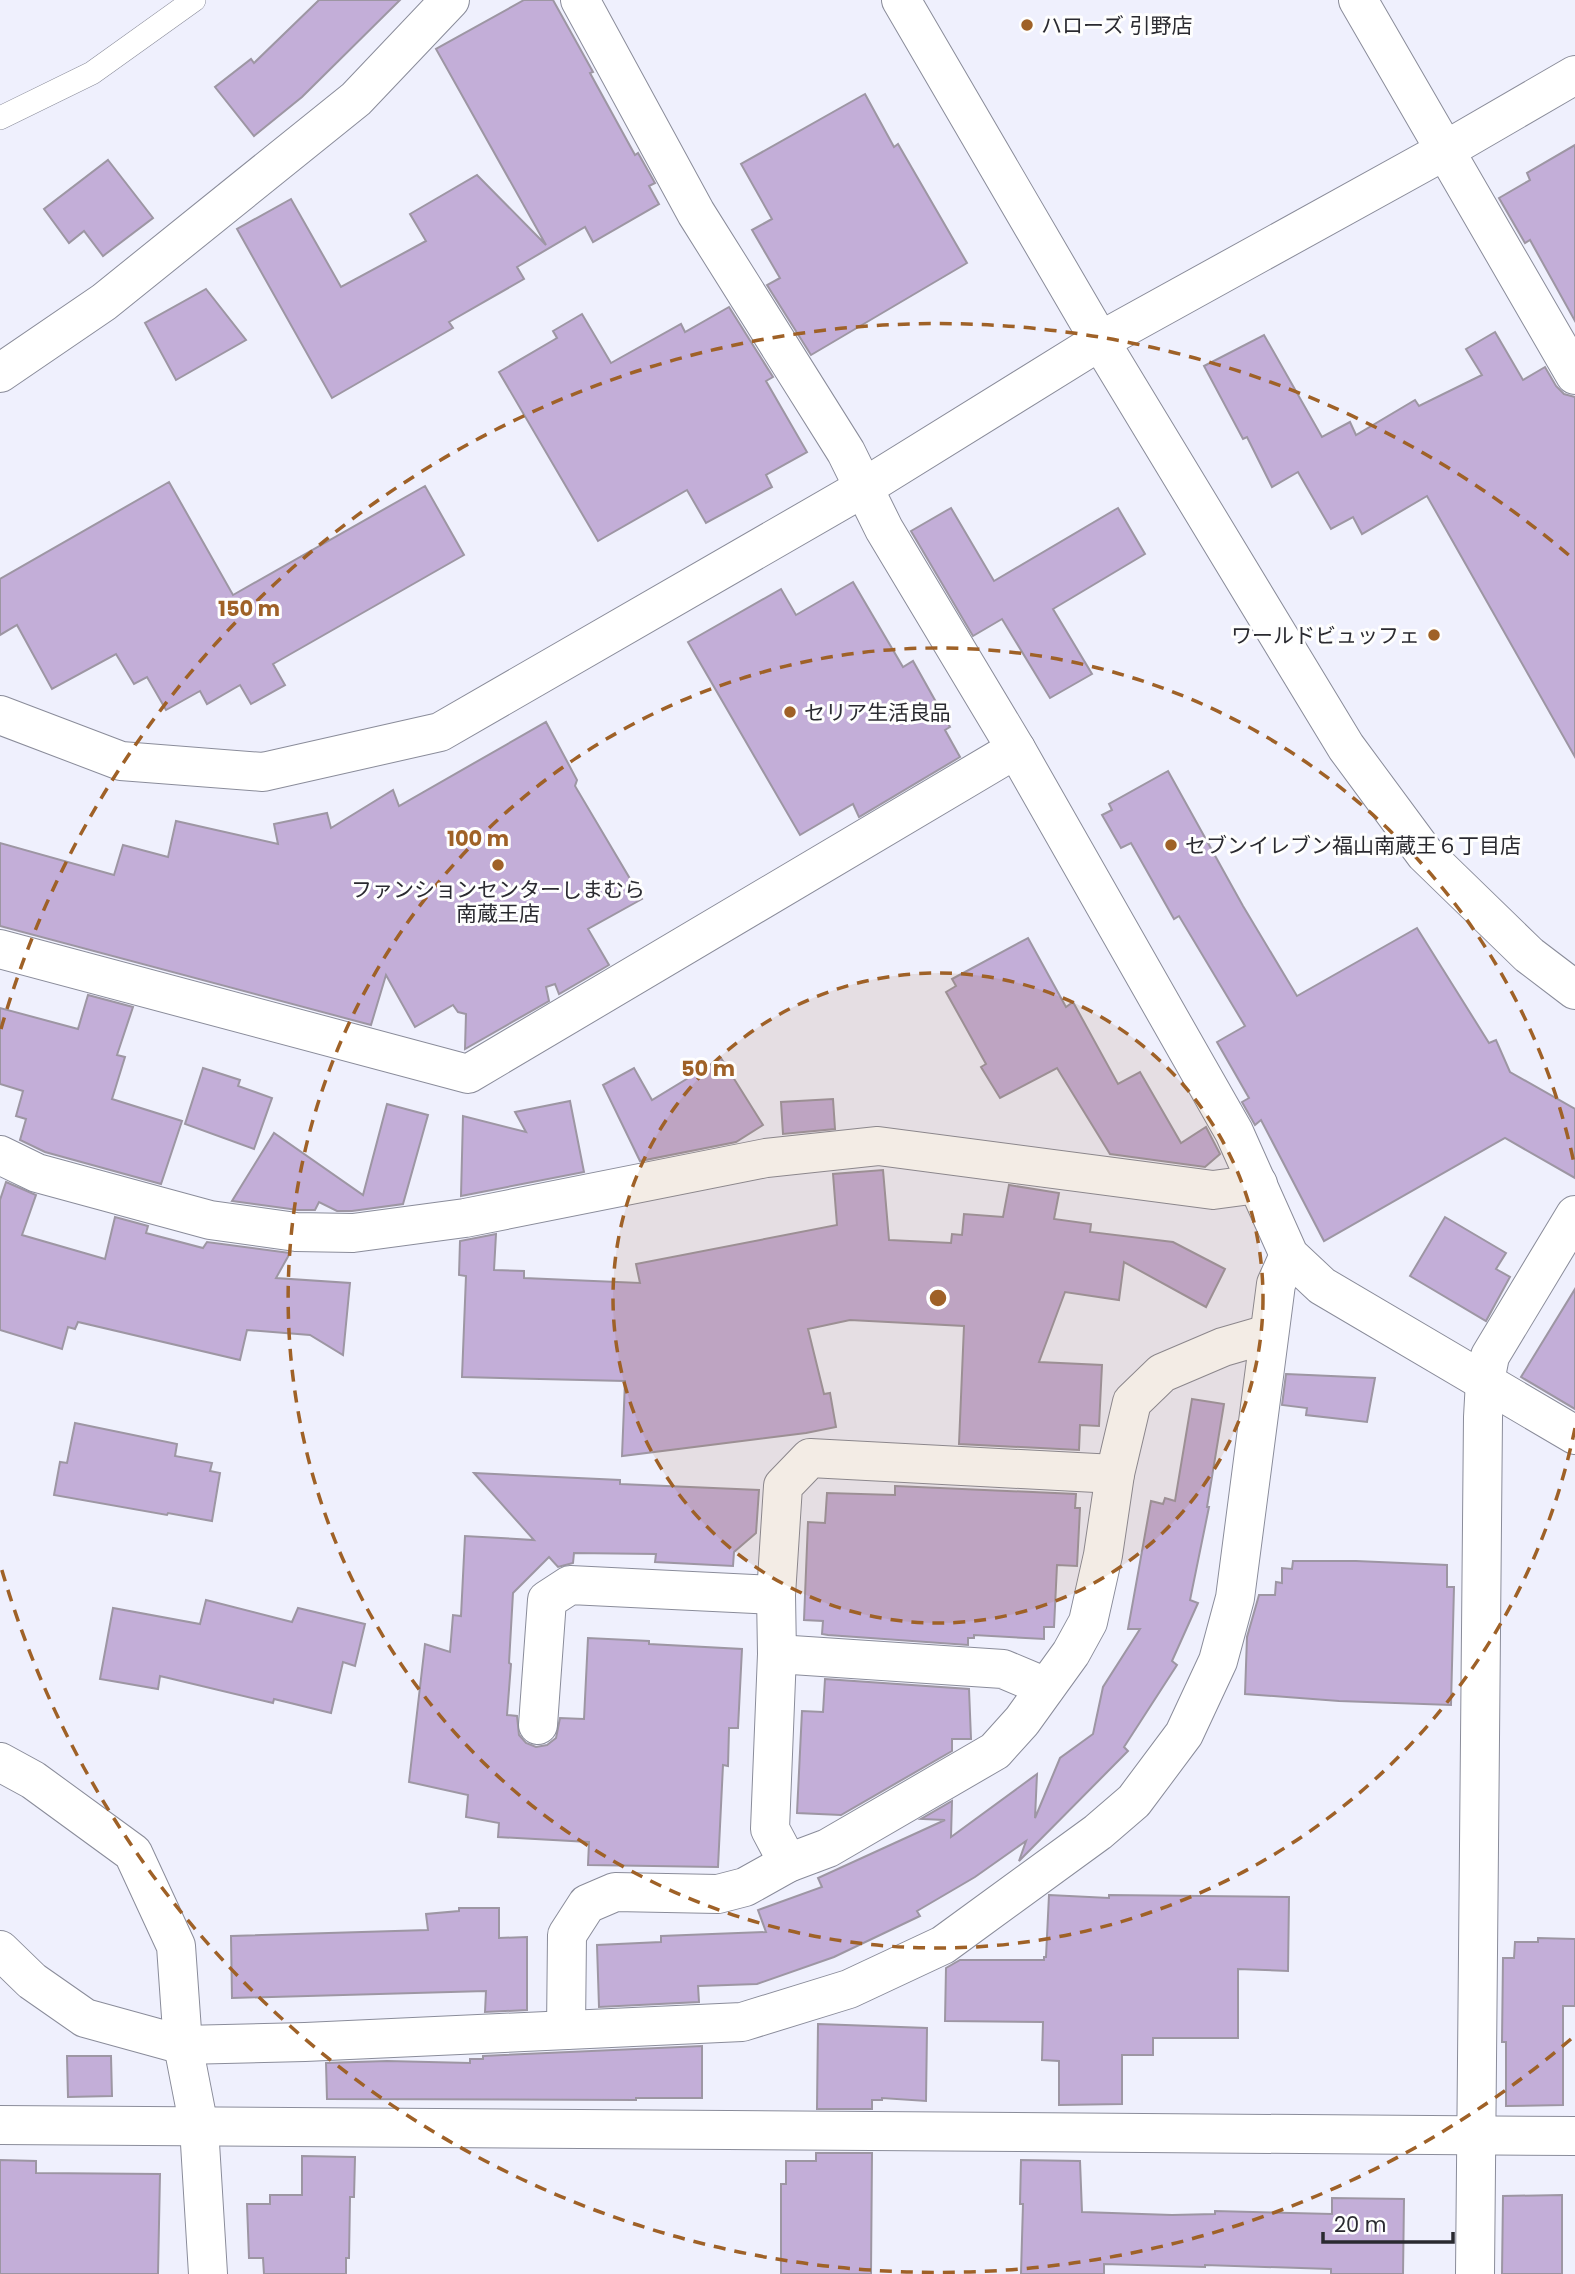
<svg xmlns="http://www.w3.org/2000/svg" width="1575" height="2274" font-family="Poppins,'Noto Sans JP',sans-serif">
	<style>
		.building { fill: #c3aed8; stroke: #9d96a3; stroke-width: 2 }
		.lines { fill: none; stroke-linecap: round; stroke-linejoin: round }
		.lane-casing { stroke: #8a8c9a; stroke-width: 24 }
		.street-casing { stroke: #8a8c9a; stroke-width: 40 }
		.secondary-casing { stroke: #8a8c9a; stroke-width: 40 }
		.lane { stroke: #fff; stroke-width: 23 }
		.street { stroke: #fff; stroke-width: 38 }
		.secondary { stroke: #fff; stroke-width: 38 }
		.ring { fill: none; stroke: #9f6127; stroke-width: 3.5; stroke-dasharray: 12 9 }
		.poi-dot { fill: #9f6127; stroke: #fefefe; stroke-width: 2.5 }
		.labels { text-anchor: middle; dominant-baseline: central; stroke-width: 6; stroke-linejoin: round; paint-order: stroke }
		.poi-label { font-size: 21px; fill: #2a2a30; stroke: #fefefe; text-anchor: start }
		.centre { fill: #9f6127; stroke: #fefefe; stroke-width: 3.5 }
		.ring-label { font-size: 21px; text-anchor: middle; font-weight: bold; fill: #9f6127; stroke: #fefefe; stroke-width: 6; stroke-linejoin: round; paint-order: stroke }
	</style>
	<rect width="100%" height="100%" fill="#eff0fd"/>
	<g class="building">
		<path d="M 319,0 L 400,0 L 302,97 L 254,136 L 215,87 L 251,59 L 254,63 Z"/>
		<path d="M 524,0 L 553,0 L 593,72 L 590,73 L 635,155 L 638,153 L 655,183 L 649,186 L 659,204 L 593,242 L 585,227 L 517,267 L 524,279 L 449,322 L 453,328 L 332,398 L 237,229 L 291,199 L 341,287 L 426,241 L 410,214 L 477,175 L 546,245 L 436,49 Z"/>
		<path d="M 865,94 L 894,147 L 898,144 L 967,263 L 811,355 L 767,285 L 780,278 L 752,230 L 772,219 L 741,164 Z"/>
		<path d="M 1575,145 L 1575,321 L 1530,240 L 1525,243 L 1499,198 L 1530,180 L 1527,173 Z"/>
		<path d="M 108,160 L 153,218 L 103,256 L 84,231 L 69,243 L 44,209 Z"/>
		<path d="M 206,289 L 246,340 L 176,380 L 145,323 Z"/>
		<path d="M 729,307 L 773,377 L 766,381 L 807,452 L 766,475 L 772,487 L 706,523 L 687,490 L 598,541 L 499,372 L 557,338 L 553,331 L 582,314 L 611,363 L 681,324 L 685,332 Z"/>
		<path d="M 1495,332 L 1523,380 L 1545,367 L 1556,386 L 1564,394 L 1575,397 L 1575,757 L 1427,496 L 1362,534 L 1353,517 L 1331,529 L 1298,472 L 1272,487 L 1247,437 L 1243,439 L 1204,366 L 1264,335 L 1322,437 L 1350,422 L 1356,435 L 1415,400 L 1419,406 L 1482,375 L 1466,349 Z"/>
		<path d="M 169,482 L 233,595 L 425,486 L 464,555 L 273,664 L 285,685 L 251,704 L 240,685 L 207,704 L 200,691 L 166,710 L 147,677 L 134,684 L 116,654 L 52,689 L 17,625 L 0,635 L 0,579 Z"/>
		<path d="M 951,508 L 994,581 L 1118,508 L 1145,554 L 1053,609 L 1092,674 L 1050,698 L 1002,619 L 973,636 L 911,531 Z"/>
		<path d="M 853,582 L 903,667 L 913,661 L 950,727 L 945,730 L 960,757 L 859,817 L 853,804 L 800,835 L 688,642 L 781,589 L 796,615 Z"/>
		<path d="M 546,722 L 577,780 L 575,786 L 642,899 L 588,929 L 609,965 L 559,994 L 555,984 L 546,987 L 549,1001 L 465,1049 L 466,1014 L 458,1012 L 453,1005 L 415,1027 L 386,975 L 371,1025 L 0,926 L 0,843 L 114,875 L 123,845 L 168,857 L 176,821 L 278,844 L 274,824 L 327,813 L 331,828 L 393,790 L 399,806 Z"/>
		<path d="M 1168,771 L 1243,906 L 1297,996 L 1417,928 L 1489,1043 L 1496,1040 L 1510,1072 L 1575,1109 L 1575,1178 L 1505,1138 L 1324,1241 L 1261,1120 L 1255,1125 L 1242,1102 L 1249,1098 L 1217,1042 L 1245,1026 L 1179,916 L 1174,919 L 1131,843 L 1121,848 L 1102,815 L 1112,810 L 1109,804 Z"/>
		<path d="M 1028,938 L 1066,1007 L 1073,1002 L 1118,1084 L 1140,1072 L 1181,1143 L 1206,1127 L 1220,1154 L 1205,1167 L 1110,1154 L 1057,1068 L 1000,1098 L 981,1067 L 986,1064 L 946,992 L 956,986 L 952,979 Z"/>
		<path d="M 88,995 L 133,1007 L 117,1055 L 125,1057 L 112,1099 L 182,1121 L 161,1184 L 45,1152 L 20,1140 L 26,1119 L 16,1116 L 23,1091 L 0,1084 L 0,1008 L 78,1029 Z"/>
		<path d="M 721,1058 L 763,1125 L 736,1142 L 640,1161 L 603,1085 L 634,1068 L 652,1100 Z"/>
		<path d="M 203,1068 L 240,1080 L 238,1086 L 272,1098 L 254,1149 L 185,1124 Z"/>
		<path d="M 833,1099 L 835,1129 L 783,1134 L 781,1102 Z"/>
		<path d="M 570,1101 L 584,1172 L 461,1196 L 463,1116 L 526,1132 L 515,1112 Z"/>
		<path d="M 387,1104 L 428,1115 L 403,1204 L 352,1211 L 337,1211 L 319,1202 L 315,1210 L 298,1210 L 232,1201 L 274,1133 L 363,1195 Z"/>
		<path d="M 883,1170 L 889,1240 L 951,1243 L 952,1234 L 962,1235 L 964,1214 L 1003,1217 L 1009,1185 L 1059,1193 L 1054,1219 L 1091,1224 L 1090,1232 L 1173,1242 L 1225,1269 L 1206,1307 L 1124,1262 L 1119,1300 L 1065,1292 L 1039,1362 L 1102,1365 L 1099,1426 L 1080,1425 L 1079,1450 L 959,1444 L 964,1326 L 850,1320 L 808,1329 L 824,1394 L 830,1393 L 836,1427 L 806,1433 L 622,1456 L 625,1381 L 462,1377 L 466,1276 L 459,1275 L 460,1241 L 496,1234 L 494,1270 L 524,1271 L 524,1278 L 640,1283 L 636,1264 L 837,1225 L 833,1174 Z"/>
		<path d="M 6,1182 L 36,1195 L 22,1235 L 105,1259 L 115,1217 L 148,1226 L 146,1233 L 203,1248 L 207,1242 L 290,1253 L 276,1278 L 350,1283 L 343,1355 L 310,1335 L 247,1330 L 240,1360 L 78,1322 L 75,1329 L 68,1327 L 62,1349 L 0,1330 L 0,1200 Z"/>
		<path d="M 1445,1217 L 1506,1253 L 1496,1269 L 1510,1277 L 1486,1321 L 1410,1276 Z"/>
		<path d="M 1575,1289 L 1575,1409 L 1521,1377 Z"/>
		<path d="M 1286,1374 L 1375,1378 L 1367,1422 L 1306,1415 L 1307,1408 L 1282,1405 Z"/>
		<path d="M 1192,1399 L 1224,1404 L 1207,1507 L 1209,1507 L 1190,1600 L 1198,1603 L 1172,1661 L 1177,1665 L 1124,1747 L 1128,1751 L 1019,1861 L 1026,1841 L 975,1877 L 917,1911 L 920,1916 L 834,1957 L 757,1984 L 698,1986 L 699,2002 L 599,2007 L 597,1945 L 661,1942 L 661,1936 L 766,1932 L 758,1910 L 822,1887 L 818,1878 L 945,1820 L 921,1819 L 952,1801 L 951,1837 L 1037,1774 L 1035,1818 L 1060,1758 L 1093,1734 L 1103,1687 L 1140,1629 L 1128,1629 L 1151,1501 L 1163,1504 L 1165,1498 L 1175,1501 Z"/>
		<path d="M 75,1423 L 177,1444 L 175,1456 L 212,1463 L 210,1471 L 220,1473 L 212,1521 L 168,1513 L 167,1515 L 54,1495 L 60,1462 L 67,1463 Z"/>
		<path d="M 474,1473 L 620,1480 L 620,1484 L 759,1490 L 756,1533 L 734,1552 L 733,1566 L 655,1562 L 656,1554 L 574,1553 L 573,1563 L 558,1567 L 549,1557 L 513,1593 L 509,1663 L 511,1664 L 507,1715 L 517,1716 L 519,1735 L 526,1743 L 536,1747 L 547,1745 L 556,1738 L 560,1718 L 584,1719 L 588,1638 L 649,1641 L 649,1644 L 742,1649 L 738,1728 L 729,1728 L 728,1766 L 723,1765 L 718,1867 L 588,1865 L 589,1842 L 498,1837 L 499,1823 L 466,1817 L 468,1795 L 409,1782 L 425,1644 L 450,1652 L 453,1615 L 461,1616 L 465,1536 L 534,1540 Z"/>
		<path d="M 895,1486 L 1076,1494 L 1075,1508 L 1080,1508 L 1077,1566 L 1057,1565 L 1054,1627 L 1044,1627 L 1044,1639 L 974,1635 L 974,1638 L 968,1638 L 968,1645 L 828,1635 L 822,1634 L 823,1621 L 804,1620 L 808,1522 L 825,1523 L 827,1493 L 895,1495 Z"/>
		<path d="M 1293,1561 L 1356,1561 L 1447,1565 L 1447,1587 L 1454,1587 L 1451,1705 L 1339,1701 L 1245,1694 L 1247,1637 L 1259,1595 L 1275,1595 L 1276,1582 L 1282,1583 L 1282,1568 L 1292,1569 Z"/>
		<path d="M 206,1600 L 292,1622 L 298,1608 L 365,1624 L 355,1666 L 343,1662 L 331,1713 L 274,1699 L 273,1703 L 160,1676 L 158,1689 L 100,1679 L 113,1608 L 200,1624 Z"/>
		<path d="M 825,1679 L 969,1689 L 971,1739 L 952,1739 L 952,1751 L 841,1815 L 797,1813 L 802,1711 L 823,1712 Z"/>
		<path d="M 1049,1895 L 1109,1898 L 1109,1895 L 1289,1897 L 1288,1971 L 1238,1969 L 1238,2038 L 1153,2038 L 1153,2055 L 1122,2055 L 1122,2104 L 1059,2105 L 1059,2061 L 1042,2060 L 1043,2022 L 945,2021 L 946,1968 L 960,1960 L 1044,1960 L 1044,1957 L 1046,1957 Z"/>
		<path d="M 459,1908 L 499,1908 L 499,1938 L 527,1937 L 527,2010 L 485,2012 L 486,1991 L 232,1998 L 231,1936 L 428,1930 L 426,1914 L 459,1911 Z"/>
		<path d="M 1538,1938 L 1575,1939 L 1575,2006 L 1563,2006 L 1563,2105 L 1506,2106 L 1506,2042 L 1502,2042 L 1503,1958 L 1514,1958 L 1515,1942 L 1538,1942 Z"/>
		<path d="M 818,2024 L 927,2028 L 926,2101 L 882,2098 L 882,2100 L 872,2100 L 872,2109 L 817,2109 Z"/>
		<path d="M 702,2046 L 702,2098 L 636,2098 L 636,2100 L 327,2099 L 326,2063 L 387,2061 L 470,2063 L 470,2059 L 483,2059 L 483,2056 Z"/>
		<path d="M 67,2056 L 111,2056 L 112,2096 L 68,2097 Z"/>
		<path d="M 816,2153 L 872,2153 L 871,2274 L 781,2274 L 781,2184 L 786,2184 L 786,2161 L 816,2161 Z"/>
		<path d="M 302,2156 L 355,2157 L 354,2197 L 350,2197 L 349,2258 L 346,2258 L 346,2274 L 264,2274 L 263,2258 L 249,2258 L 247,2204 L 270,2204 L 270,2195 L 302,2195 Z"/>
		<path d="M 0,2160 L 36,2161 L 36,2173 L 160,2174 L 158,2274 L 0,2274 Z"/>
		<path d="M 1021,2160 L 1080,2161 L 1082,2212 L 1172,2215 L 1215,2214 L 1215,2211 L 1332,2214 L 1332,2198 L 1404,2199 L 1403,2274 L 1331,2274 L 1331,2269 L 1205,2265 L 1205,2267 L 1104,2264 L 1104,2274 L 1021,2274 L 1023,2204 L 1020,2204 Z"/>
		<path d="M 1562,2195 L 1562,2274 L 1502,2274 L 1503,2196 Z"/>
	</g>
	<g class="lines">
		<g class="lane-casing">
			<path id="lane" d="M 0,118 L 92,73 L 194,0"/>
		</g>
		<g class="street-casing">
			<g id="street">
				<path d="M 580,0 L 696,213 L 846,452 L 884,529 L 1016,749 L 1234,1132 L 1289,1255 L 1322,1286 L 1575,1435"/>
				<path d="M 1358,0 L 1575,375"/>
				<path d="M 0,373 L 104,302 L 356,99 L 450,0"/>
				<path d="M 0,949 L 468,1074 L 1016,749"/>
				<path d="M 0,1155 L 37,1173 L 210,1220 L 296,1232 L 353,1233 L 465,1218 L 766,1158 L 878,1146 L 1213,1190 L 1258,1184"/>
				<path d="M 777,1654 L 1003,1669 L 1046,1687"/>
				<path d="M 538,1725 L 547,1600 L 570,1585 L 776,1595"/>
				<path d="M 0,1762 L 33,1780 L 133,1853 L 176,1946 L 183,2045 L 199,2127 L 208,2274"/>
				<path d="M 788,1863 L 770,1829 L 777,1654 L 776,1595 L 783,1486 L 810,1458 L 1115,1474"/>
				<path d="M 0,1950 L 32,1981 L 85,2018 L 183,2045 L 305,2042 L 742,2022 L 849,1989 L 943,1945 L 1098,1832 L 1134,1801 L 1184,1734 L 1218,1661 L 1235,1598 L 1276,1284 L 1289,1255"/>
				<path d="M 566,2030 L 567,1935 L 587,1904 L 615,1892 L 718,1894 L 745,1887 L 788,1863 L 828,1848 L 995,1751 L 1022,1721 L 1071,1653 L 1088,1622 L 1103,1555 L 1115,1474 L 1132,1402 L 1162,1373 L 1223,1347 L 1268,1334"/>
				<path d="M 1475,2274 L 1483,1417 L 1485,1381 L 1490,1356 L 1575,1215"/>
			</g>
		</g>
		<g class="secondary-casing">
			<g id="secondary">
				<path d="M 901,0 L 1100,341 L 1346,747 L 1425,854 L 1529,955 L 1575,990"/>
				<path d="M 0,715 L 121,761 L 263,772 L 440,732 L 863,488 L 1100,341 L 1444,151 L 1575,75"/>
				<path d="M 0,2125 L 1575,2136"/>
			</g>
		</g>
		<use href="#lane" class="lane"/>
		<use href="#street" class="street"/>
		<use href="#secondary" class="secondary"/>
	</g>
	<circle cx="938" cy="1298" r="325" fill="#9f6127" fill-opacity=".12"/>
	<g class="ring">
		<circle cx="938" cy="1298" r="325"/>
		<path d="M1575 1428A650 650 0 1 1 1575 1168"/>
		<path d="M1571 2039A975 975 0 0 1 1 1567M1 1029A975 975 0 0 1 1571 557"/>
	</g>
	<g class="poi-dot">
		<circle cx="1027" cy="25" r="7"/>
		<circle cx="1434" cy="635" r="7"/>
		<circle cx="790" cy="712" r="7"/>
		<circle cx="1171" cy="845" r="7"/>
		<circle cx="498" cy="865" r="7"/>
	</g>
	<g class="labels">
		<g class="poi-label">
			<text x="1041" y="25">ハローズ 引野店</text>
			<text x="1420" y="635" text-anchor="end">ワールドビュッフェ</text>
			<text x="804" y="712">セリア生活良品</text>
			<text x="1185" y="845">セブンイレブン福山南蔵王６丁目店</text>
			<text x="498" y="889" text-anchor="middle">ファンションセンターしまむら<tspan x="498" dy="24">南蔵王店</tspan></text>
		</g>
	</g>
	<circle cx="938" cy="1298" r="10" class="centre"/>
	<g class="ring-label">
		<text x="249" y="616">150 m</text>
		<text x="478" y="846">100 m</text>
		<text x="708" y="1076">50 m</text>
	</g>
	<path d="M1323 2232v10h130v-10" fill="none" stroke="#2a2a30" stroke-width="3.5"/>
	<text x="1334" y="2232" font-size="21" fill="#2a2a30" stroke="#fefefe" stroke-width="5" paint-order="stroke">20 m</text>
</svg>
